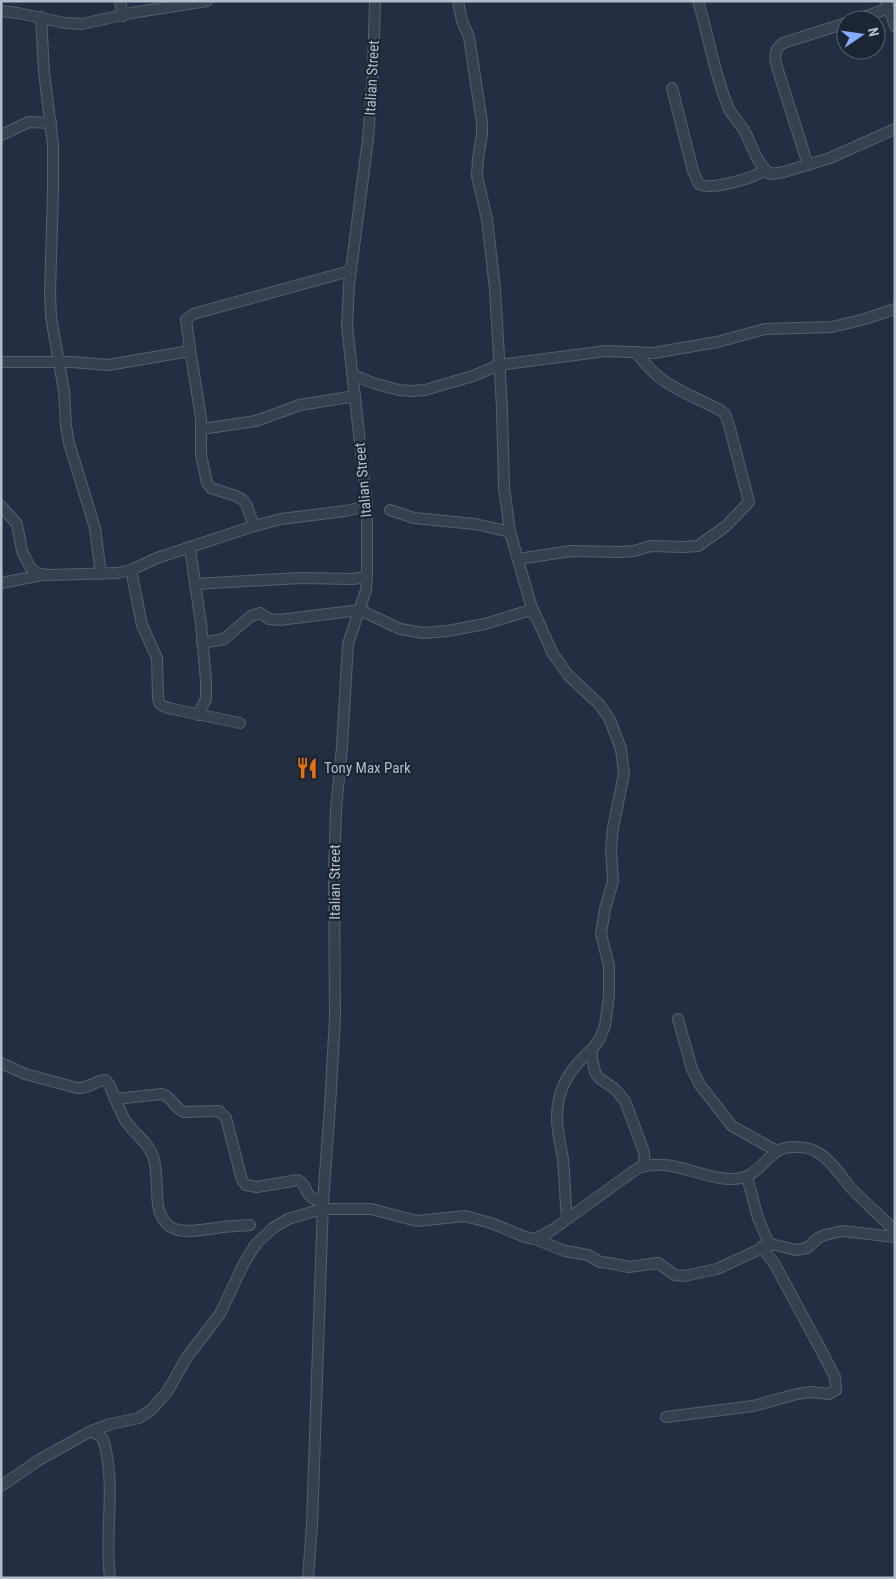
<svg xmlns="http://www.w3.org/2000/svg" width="896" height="1579" font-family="'Roboto Condensed',sans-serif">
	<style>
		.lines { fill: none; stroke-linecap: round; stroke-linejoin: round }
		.minor-casing { stroke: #555e6f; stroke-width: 12 }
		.minor { stroke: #374051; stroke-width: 10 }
		.labels { text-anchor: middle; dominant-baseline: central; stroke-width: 4.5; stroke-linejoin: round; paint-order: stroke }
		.street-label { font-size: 15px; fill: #b4bbcc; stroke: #1c2536 }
		.poi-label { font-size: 15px; fill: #b4bbcc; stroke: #1c2536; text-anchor: start }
	</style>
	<rect width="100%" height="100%" fill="#232e42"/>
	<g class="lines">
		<g class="minor-casing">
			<g id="minor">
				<path d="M 120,1 L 123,16"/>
				<path d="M 458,1 L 462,21 L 469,37 L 482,123 L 482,134 L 478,159 L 477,176 L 487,219 L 495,289 L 502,408 L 504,487 L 510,532 L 531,605 L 553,654 L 569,676 L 600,705 L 610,720 L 621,749 L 624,774 L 613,828 L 611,849 L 613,881 L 605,909 L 601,934 L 609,966 L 609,995 L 605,1026 L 599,1040 L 592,1049 L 592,1059 L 595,1072 L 599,1078 L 615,1089 L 625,1101 L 644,1152 L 645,1166"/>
				<path d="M 698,1 C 709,37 714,74 729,109 C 734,119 742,125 746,134 C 753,148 757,164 770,174 L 784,172 L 830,158 L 895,129"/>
				<path d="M 886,1 L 895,26"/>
				<path d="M 1,11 L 18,13 L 65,23 L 82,24 L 131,13 L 207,1"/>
				<path d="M 41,17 L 44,72 L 53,145 L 53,191 L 50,293 L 51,317 L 64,391 L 66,426 L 69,443 L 95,528 L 101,574"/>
				<path d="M 856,20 L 889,8"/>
				<path d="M 672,88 L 693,171 L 699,184 C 710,191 754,178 765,170"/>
				<path d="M 1,135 L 29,122 L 51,123"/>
				<path d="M 808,165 L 777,67 C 774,57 774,49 783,43 L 846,23"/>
				<path d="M 190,349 L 201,418 L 201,455 L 207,483 L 211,488 L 236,496 L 243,500 L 246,504 L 254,526"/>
				<path d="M 1,362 L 72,362 L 108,365 L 184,352 L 190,349 L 186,320 L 193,314 L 350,271"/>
				<path d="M 353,375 L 373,383 L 399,390 L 411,391 L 425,390 L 473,376 L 499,365 L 606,351 L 654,353 L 665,351 L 717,342 L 765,329 L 832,327 L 865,319 L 895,309"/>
				<path d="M 202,429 L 256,421 L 300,405 L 355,396"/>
				<path d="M 1,506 L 17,524 L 22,551 L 30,567 L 36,573 L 48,575 L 117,573 L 131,570 L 157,558 L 254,526 L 281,519 L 345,511 L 367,506"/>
				<path d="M 390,510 L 414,518 L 475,524 L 510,532"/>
				<path d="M 190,548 L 201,624 L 206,681 L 206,699 L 198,715"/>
				<path d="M 518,559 L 571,551 L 620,552 L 634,551 L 651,546 L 684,547 L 698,546 L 726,526 L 749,502 L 729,425 L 725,414 L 720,410 C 684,391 662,388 636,352"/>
				<path d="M 131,570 L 142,625 L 157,658 L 158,698 C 159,707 165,707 173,709 L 240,723"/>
				<path d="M 1,583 L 42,575"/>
				<path d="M 195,584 L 300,578 L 353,579 L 367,577"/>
				<path d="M 202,643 L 224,639 L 251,616 L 260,613 L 269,619 L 279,620 L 360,610 L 400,629 L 423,633 L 447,631 L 485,624 L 527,611 L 534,614"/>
				<path d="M 678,1019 L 692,1069 L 700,1085 L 732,1126 L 777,1151"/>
				<path d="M 1,1063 L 25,1074 L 77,1088 C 88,1089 96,1080 106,1080 L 110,1086 L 115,1099 L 162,1094 C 172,1097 175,1109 184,1112 L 219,1111 L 226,1118 L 242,1180 L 246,1185 L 257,1187 L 298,1180 C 310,1186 301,1197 323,1202"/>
				<path d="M 115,1099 C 119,1107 122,1116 127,1123 C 135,1134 148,1142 153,1156 C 158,1172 156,1189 158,1205 C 164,1239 192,1231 216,1228 C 227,1226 239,1226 250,1225"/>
				<path d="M 747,1177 L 758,1218 L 769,1244"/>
				<path d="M 567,1218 C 565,1199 565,1179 563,1160 C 561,1146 557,1132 557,1118 C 557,1087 570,1069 592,1049"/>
				<path d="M 535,1239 L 565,1251 L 588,1255 L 600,1262 L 609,1263 L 629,1267 L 658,1263 L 675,1275 L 684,1276 L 717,1269 L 771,1244 L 796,1250 L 807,1248 L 818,1238 L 825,1235 L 842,1231 L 895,1237"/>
				<path d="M 666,1417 L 753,1406 L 797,1394 L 811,1392 L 829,1394 L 836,1390 L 835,1377 L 821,1350 L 774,1263 L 761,1247"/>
				<path d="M 91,1431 L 100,1436 L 103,1439 C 117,1485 104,1532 110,1578"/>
				<path d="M 1,1486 L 39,1460 L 91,1431 L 111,1424 L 139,1418 L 152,1409 L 167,1392 L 187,1357 L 220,1314 L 244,1263 L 256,1244 L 273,1228 L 288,1219 L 322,1209 L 371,1209 L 417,1221 L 465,1216 L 491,1223 L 525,1237 L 535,1239 L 552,1230 L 638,1168 C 670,1157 697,1177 728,1179 C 754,1180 758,1166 776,1152 C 786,1145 807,1146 817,1152 C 831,1160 841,1176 851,1188 C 865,1203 881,1216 895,1231"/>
				<path d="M 308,1578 L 312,1525 L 323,1202 L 330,1106 L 335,1018 L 334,871 L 336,809 L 342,747 L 348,644 L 366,590 L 367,577 L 367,506 L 347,326 L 349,285 L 368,139 L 373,71 L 375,1"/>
			</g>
		</g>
		<use href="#minor" class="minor"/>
	</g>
	<defs>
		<g id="restaurant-bare" transform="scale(1.725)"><path d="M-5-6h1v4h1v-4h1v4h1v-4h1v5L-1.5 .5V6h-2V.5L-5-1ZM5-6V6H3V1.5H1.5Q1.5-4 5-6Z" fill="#e8710a" stroke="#1c2536" stroke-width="2.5" paint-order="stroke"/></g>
	</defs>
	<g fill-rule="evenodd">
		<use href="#restaurant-bare" x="307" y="768"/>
	</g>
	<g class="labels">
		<g class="street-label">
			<text transform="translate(372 78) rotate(-87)">Italian Street</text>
			<text transform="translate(363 480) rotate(-95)">Italian Street</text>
			<text transform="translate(335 882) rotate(-90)">Italian Street</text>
		</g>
		<g class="poi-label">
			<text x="324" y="768">Tony Max Park</text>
		</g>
	</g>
	<rect width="896" height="1579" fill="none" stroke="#b4bbcc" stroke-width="5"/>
	<g transform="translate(861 35) rotate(77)"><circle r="24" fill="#1c2536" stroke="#596172"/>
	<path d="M0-4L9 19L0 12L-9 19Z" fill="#85acff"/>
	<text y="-8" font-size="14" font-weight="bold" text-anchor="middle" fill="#b4bbcc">N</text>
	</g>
</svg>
